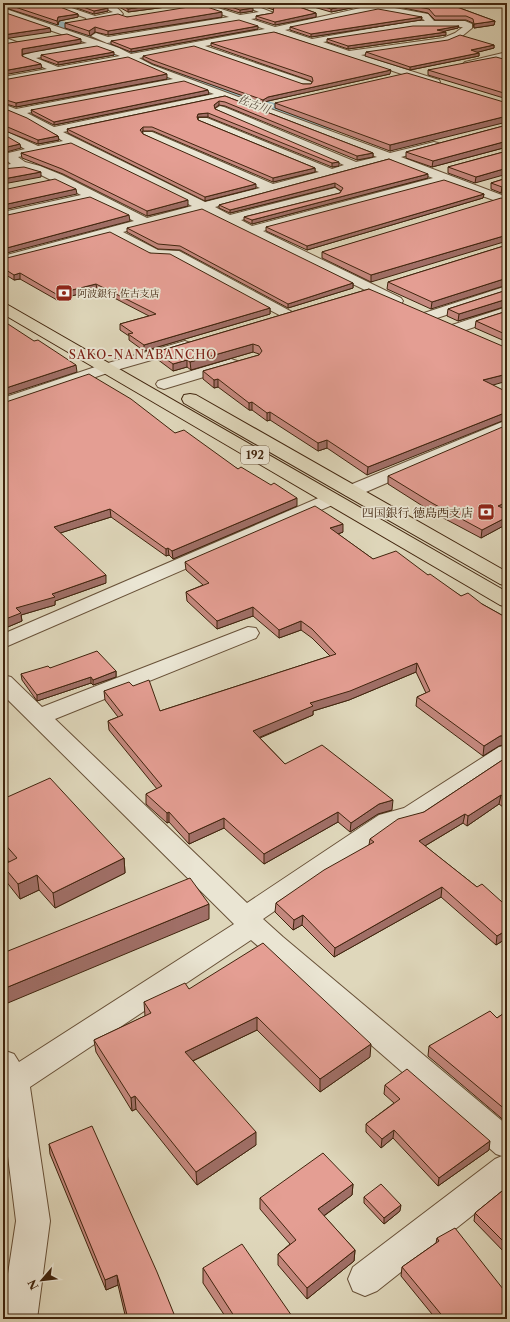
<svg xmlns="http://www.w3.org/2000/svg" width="510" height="1322" font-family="'Libre Caslon Text','Noto Serif JP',serif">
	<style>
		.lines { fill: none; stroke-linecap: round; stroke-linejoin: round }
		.river { fill: #99b6bc; fill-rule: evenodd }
		.minor-casing { stroke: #685138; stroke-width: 2 }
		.highway-casing { stroke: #40240d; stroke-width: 2 }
		.minor { fill: #eae5d3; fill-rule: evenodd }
		.highway { fill: #dfd7bb; fill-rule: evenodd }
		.wall { fill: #c4887e; stroke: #40240d }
		.shaded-wall { fill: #a06f67; stroke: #40240d }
		.building { fill: #e49e93; stroke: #40240d }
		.labels { text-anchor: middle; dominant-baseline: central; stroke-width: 3.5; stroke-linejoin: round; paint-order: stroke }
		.far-poi-label { font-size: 10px; fill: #40240d; stroke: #eae5d3; text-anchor: start }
		.far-water-label { font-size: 11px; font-style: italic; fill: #564839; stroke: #eae5d3 }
		.shield { fill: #eae5d3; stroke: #735e48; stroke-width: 1 }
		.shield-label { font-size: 11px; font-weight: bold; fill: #40240d }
		.far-quarter-label { font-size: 12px; letter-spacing: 1px; fill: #7a1f14; stroke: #eae5d3 }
		.poi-label { font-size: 12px; fill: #40240d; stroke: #eae5d3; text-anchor: end }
	</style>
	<rect width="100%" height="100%" fill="#dfd7bb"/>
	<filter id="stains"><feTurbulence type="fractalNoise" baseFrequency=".005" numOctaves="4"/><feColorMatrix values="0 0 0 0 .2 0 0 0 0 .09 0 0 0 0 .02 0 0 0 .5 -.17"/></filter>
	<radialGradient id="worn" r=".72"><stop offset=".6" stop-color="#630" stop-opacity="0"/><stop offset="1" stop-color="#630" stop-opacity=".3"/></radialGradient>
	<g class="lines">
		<path class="river" d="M 3,3 L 87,29 L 189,72 L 329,123 L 332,128 L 329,133 L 320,135 L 311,133 L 173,82 L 73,37 L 3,14 Z"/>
		<g class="minor-casing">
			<g id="minor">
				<path d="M 45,3 L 57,3 L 95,16 L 113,12 L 94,3 C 106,3 116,4 123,14 L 119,17 L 90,22 L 87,21 L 86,18 Z"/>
				<path d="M 190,3 L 202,3 L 240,15 L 259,12 L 236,3 L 248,3 L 274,13 L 270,16 L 251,19 L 275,27 L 383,3 L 398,3 L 389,7 L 428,14 L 434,21 L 465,21 L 472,24 L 472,28 L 461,37 L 448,42 L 361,55 L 439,80 L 440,82 L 439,84 L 435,85 L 275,32 L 205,46 L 311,82 L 312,84 L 311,86 L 303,86 L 194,48 L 139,58 L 152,65 L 390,153 L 434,142 L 438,143 L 440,145 L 438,147 L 401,157 L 507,197 L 507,205 L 444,182 L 263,231 L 401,298 L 403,301 L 401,304 L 396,305 L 202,211 L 123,232 L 158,250 L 179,251 L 292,312 L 294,315 L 292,318 L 287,319 L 171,258 L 151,257 L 110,236 L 3,264 L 3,256 L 134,221 L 91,200 L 3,220 L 3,212 L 81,195 L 33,171 L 21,169 L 3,173 L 3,165 L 11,164 L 4,158 L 4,154 L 25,149 L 3,137 L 3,130 L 38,146 L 63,141 L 28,121 L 3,111 L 3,104 L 16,109 L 173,79 L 146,69 L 128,60 L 3,83 L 3,77 L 47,69 L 23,59 L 23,55 L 31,53 L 3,43 L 3,37 L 41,51 L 87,43 L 3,14 L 3,8 L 119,48 L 131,54 L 265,29 L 239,21 L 107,43 L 91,36 L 96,33 L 108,37 L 229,17 ZM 378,10 L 422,18 L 425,21 L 413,21 L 312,39 L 285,30 ZM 413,27 L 463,27 L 455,33 L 443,38 L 349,51 L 323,42 ZM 97,47 L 120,56 L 58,67 L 36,58 ZM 184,83 L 214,94 L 54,127 L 27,113 ZM 225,98 L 377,157 L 356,162 L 224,107 L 220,106 L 215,109 L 216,111 L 344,165 L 332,169 L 207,118 L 199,118 L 198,120 L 199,122 L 319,172 L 273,184 L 152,132 L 144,132 L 142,134 L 144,136 L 260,188 L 205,202 L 63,132 ZM 72,146 L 192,206 L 147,218 L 62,175 L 40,166 L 25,162 L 18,157 ZM 388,161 L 433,178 L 252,226 L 241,220 L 339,195 L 341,192 L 335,188 L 230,215 L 215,207 Z"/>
				<path d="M 507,52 L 507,58 L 468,67 L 463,64 L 465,62 Z"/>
				<path d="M 507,286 L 507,295 L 434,319 L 424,319 L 422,316 L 424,313 Z"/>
				<path d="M 507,307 L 507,316 L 457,333 L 452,331 L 449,328 L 452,325 Z"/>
				<path d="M 185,341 L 190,343 L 193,346 L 190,349 L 113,371 L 3,409 L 3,398 L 101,365 Z"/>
				<path d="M 231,359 L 237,361 L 239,364 L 237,367 L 164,389 L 158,387 L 156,384 L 158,381 Z"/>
				<path d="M 507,420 L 507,431 L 359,495 L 352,497 L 345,495 L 343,491 L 345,487 Z"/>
				<path d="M 330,493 L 337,495 L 339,499 L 337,503 L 3,648 L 3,634 Z"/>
				<path d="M 248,627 L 256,628 L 259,633 L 256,638 L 55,719 L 247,903 L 379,815 L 404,808 L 499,747 L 507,745 L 507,764 L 422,820 L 397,827 L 263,919 L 283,937 L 507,1125 L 507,1188 L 377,1291 L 365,1296 L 353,1291 L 348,1279 L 353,1267 L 495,1159 L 502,1156 L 496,1154 L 251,940 L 30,1087 L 50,1221 L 37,1319 L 3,1319 L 3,1307 L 16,1221 L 3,1116 L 3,1050 L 14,1054 L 19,1062 L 234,924 L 3,695 L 3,675 L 11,677 L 42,707 Z"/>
			</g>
		</g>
		<g class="highway-casing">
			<g id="highway">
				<path d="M 3,304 L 8,305 L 507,592 L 507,607 L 500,605 L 3,314 Z"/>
				<path d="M 190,394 L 196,395 L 507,572 L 507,586 L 500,584 L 184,403 L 182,399 L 184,395 Z"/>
			</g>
		</g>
		<use href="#minor" class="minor"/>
		<use href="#highway" class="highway"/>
	</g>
	<g class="wall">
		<path d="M 3,3 L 78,14 L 78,17 L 59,21 L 58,25 L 3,7 Z"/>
		<path d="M 62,3 L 98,3 L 108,11 L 94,14 Z"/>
		<path d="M 110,3 L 189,3 L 189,4 L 128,12 L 112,3 Z"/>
		<path d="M 207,3 L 241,3 L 253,11 L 240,13 Z"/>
		<path d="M 253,3 L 288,3 L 316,13 L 316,17 L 275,25 L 256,19 L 256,16 L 273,13 L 274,10 Z"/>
		<path d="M 300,3 L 376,3 L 331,12 Z"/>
		<path d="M 394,3 L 446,3 L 495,21 L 494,25 L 474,28 L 473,23 L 466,20 L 435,20 L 428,13 L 394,6 Z"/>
		<path d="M 127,17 L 222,17 L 108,35 L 95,32 L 90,36 L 65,28 L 65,23 Z"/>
		<path d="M 422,17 L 421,20 L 311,37 L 290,30 L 290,27 Z"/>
		<path d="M 458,28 L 443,31 L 446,35 L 348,49 L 327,42 L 327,39 Z"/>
		<path d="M 258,29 L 131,52 L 111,44 L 111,41 Z"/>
		<path d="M 211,43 L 390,74 L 268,101 L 263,103 L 153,64 L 143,59 L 143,56 L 303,84 L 311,84 L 312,83 L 311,81 L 211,46 Z"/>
		<path d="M 494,45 L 494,48 L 478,52 L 479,53 L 479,56 L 410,70 L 365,56 L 366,52 Z"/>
		<path d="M 41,55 L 114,55 L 58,65 L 41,59 Z"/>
		<path d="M 507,60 L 507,99 L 428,75 L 428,70 Z"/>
		<path d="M 167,79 L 16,107 L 3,103 L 3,80 Z"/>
		<path d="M 209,94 L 54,125 L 32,114 L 31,110 Z"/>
		<path d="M 225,96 L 373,153 L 373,157 L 357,160 L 225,106 L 219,105 L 215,108 L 215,109 L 339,166 L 332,167 L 208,117 L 198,117 L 198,120 L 315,168 L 315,172 L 273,182 L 153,131 L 143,131 L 142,132 L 143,134 L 256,188 L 205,201 L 68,133 L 67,129 Z"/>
		<path d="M 275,103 L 507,103 L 390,151 L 275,108 Z"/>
		<path d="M 3,108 L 58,136 L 59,140 L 38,144 L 3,130 Z"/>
		<path d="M 507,125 L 507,147 L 432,167 L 406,158 L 406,152 Z"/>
		<path d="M 507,151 L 475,183 L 448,173 L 448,167 Z"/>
		<path d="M 21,153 L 188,206 L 147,216 L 63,174 L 22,158 Z"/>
		<path d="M 389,159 L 428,178 L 252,224 L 244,220 L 244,217 L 340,193 L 341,191 L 335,187 L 230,213 L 219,208 L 219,205 Z"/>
		<path d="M 507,178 L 501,193 L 491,189 L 491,183 Z"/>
		<path d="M 484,194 L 483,198 L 307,250 L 266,231 L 266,227 Z"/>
		<path d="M 507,199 L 371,282 L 322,258 L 322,252 Z"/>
		<path d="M 127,228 L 353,283 L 353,288 L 288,308 L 180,250 L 158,249 L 127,232 Z"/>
		<path d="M 507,245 L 431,309 L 387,289 L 388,282 Z"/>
		<path d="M 150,253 L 270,308 L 270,314 L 144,351 L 129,340 L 129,336 L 120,330 L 120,324 L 149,316 L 97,289 L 57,300 L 20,279 L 14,280 L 3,273 L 3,259 Z"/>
		<path d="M 369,289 L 493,385 L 367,475 L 327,448 L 318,451 L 270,420 L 267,421 L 252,410 L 249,410 L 218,387 L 214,388 L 203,379 L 203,371 L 259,355 L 259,354 L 253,352 L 191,370 L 187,367 L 173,371 L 157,359 L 156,352 Z"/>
		<path d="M 507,290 L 507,306 L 458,321 L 447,316 L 448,309 Z"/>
		<path d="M 507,311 L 507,342 L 475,328 L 476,321 Z"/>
		<path d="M 3,403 L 175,433 L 238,469 L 297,506 L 173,559 L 169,555 L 166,556 L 111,517 L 60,533 L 106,583 L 55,601 L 55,605 L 21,615 L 22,621 L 3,629 Z"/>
		<path d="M 388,476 L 506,510 L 507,510 L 507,524 L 481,538 L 432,512 L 388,484 Z"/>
		<path d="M 343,532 L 338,534 L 373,559 L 428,575 L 461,596 L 482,604 L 507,618 L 507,744 L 499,746 L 483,756 L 416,706 L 417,697 L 426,693 L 416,672 L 349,700 L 313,711 L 313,715 L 260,738 L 285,764 L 392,810 L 378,814 L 350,832 L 338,822 L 264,864 L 224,828 L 189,844 L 169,822 L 167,823 L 146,804 L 146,794 L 157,789 L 109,730 L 108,721 L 118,717 L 105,700 L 104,691 L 133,686 L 160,711 L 330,656 L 312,638 L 301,630 L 279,638 L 253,616 L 217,629 L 187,601 L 186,592 L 203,585 L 186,570 L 185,562 Z"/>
		<path d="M 50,668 L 116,671 L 116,677 L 93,685 L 91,683 L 37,701 L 22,680 L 21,674 Z"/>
		<path d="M 507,757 L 507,810 L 499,804 L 467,826 L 463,823 L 425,846 L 477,887 L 502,902 L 507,900 L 507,938 L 496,945 L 441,897 L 334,957 L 302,925 L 293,930 L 275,912 L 276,903 L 369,845 L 370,839 L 424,812 Z"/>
		<path d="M 3,799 L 124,858 L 125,873 L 55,908 L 39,890 L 20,899 L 5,880 L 3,865 L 9,862 L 3,854 Z"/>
		<path d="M 189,989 L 370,1057 L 320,1092 L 257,1030 L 193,1061 L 256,1145 L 197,1185 L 136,1109 L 132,1111 L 96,1052 L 94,1040 L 145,1016 L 144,1002 Z"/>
		<path d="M 507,1011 L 507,1123 L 428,1056 L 429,1046 L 497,1018 Z"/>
		<path d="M 385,1085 L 489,1150 L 438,1186 L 393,1138 L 381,1148 L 366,1132 L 366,1124 L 394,1103 L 384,1094 Z"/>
		<path d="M 49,1144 L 176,1319 L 126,1319 L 118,1285 L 106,1290 L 50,1154 Z"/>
		<path d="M 353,1184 L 352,1195 L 324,1216 L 355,1250 L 354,1261 L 307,1299 L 278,1265 L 278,1254 L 290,1244 L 260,1209 L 260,1198 Z"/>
		<path d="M 507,1187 L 507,1255 L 474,1221 L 475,1213 Z"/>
		<path d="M 364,1197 L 400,1211 L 384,1224 L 364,1203 Z"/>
		<path d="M 437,1238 L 507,1319 L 436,1319 L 401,1276 L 402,1267 L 436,1243 Z"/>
		<path d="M 203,1268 L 294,1319 L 227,1319 L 203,1283 Z"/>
	</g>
	<g class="shaded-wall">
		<path d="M 168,3 L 189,3 L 189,4 L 128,12 L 128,9 Z"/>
		<path d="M 358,3 L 376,3 L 331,12 L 331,9 Z"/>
		<path d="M 108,8 L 108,11 L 94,14 L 94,11 Z"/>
		<path d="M 253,8 L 253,11 L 240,13 L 240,10 Z"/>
		<path d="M 222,12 L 222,17 L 108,35 L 108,31 Z"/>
		<path d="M 316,13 L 316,17 L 275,25 L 275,22 Z"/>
		<path d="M 78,14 L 78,17 L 59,21 L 58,25 L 57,21 L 58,17 Z"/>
		<path d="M 422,17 L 421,20 L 311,37 L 311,34 Z"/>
		<path d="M 495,21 L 494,25 L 474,28 L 474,24 Z"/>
		<path d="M 258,26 L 258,29 L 131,52 L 131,49 Z"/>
		<path d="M 459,26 L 458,28 L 437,33 L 437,30 Z"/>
		<path d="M 95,27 L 95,32 L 90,36 L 89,31 Z"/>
		<path d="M 50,28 L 51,32 L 3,39 L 3,35 Z"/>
		<path d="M 446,32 L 446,35 L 348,49 L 348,46 Z"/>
		<path d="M 81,39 L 81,43 L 23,54 L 22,60 L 22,49 Z"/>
		<path d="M 494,45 L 494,48 L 471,54 L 471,50 Z"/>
		<path d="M 114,52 L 114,55 L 58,65 L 58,62 Z"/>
		<path d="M 479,53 L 479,56 L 410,70 L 410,67 Z"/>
		<path d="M 41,64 L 42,68 L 3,75 L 3,71 Z"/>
		<path d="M 391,70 L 390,74 L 268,101 L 263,103 L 263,100 L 268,97 Z"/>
		<path d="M 167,74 L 167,79 L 16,107 L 16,103 Z"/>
		<path d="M 208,90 L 209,94 L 54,125 L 54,122 Z"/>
		<path d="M 219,101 L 219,105 L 214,109 L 214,105 Z"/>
		<path d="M 208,113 L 208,117 L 198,117 L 197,121 L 197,117 L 198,114 Z"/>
		<path d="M 507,116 L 507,122 L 390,151 L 390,145 Z"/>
		<path d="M 143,127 L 143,131 L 140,134 L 140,130 Z"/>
		<path d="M 58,136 L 59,140 L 38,144 L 38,140 Z"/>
		<path d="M 507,141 L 507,147 L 432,167 L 433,161 Z"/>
		<path d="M 20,144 L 21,148 L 3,153 L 3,148 Z"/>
		<path d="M 373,153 L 373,157 L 357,160 L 357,156 Z"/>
		<path d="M 7,158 L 7,163 L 3,164 L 3,159 Z"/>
		<path d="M 339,162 L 339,166 L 332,167 L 332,163 Z"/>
		<path d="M 315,168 L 315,172 L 273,182 L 273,178 Z"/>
		<path d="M 507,168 L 507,174 L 475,183 L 476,177 Z"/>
		<path d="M 41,172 L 41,177 L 3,184 L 3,179 Z"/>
		<path d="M 428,174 L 428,178 L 252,224 L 252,220 Z"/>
		<path d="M 335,183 L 335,187 L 230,213 L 230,210 Z"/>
		<path d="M 256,184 L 256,188 L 205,201 L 205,197 Z"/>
		<path d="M 502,187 L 507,187 L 507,193 L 501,193 Z"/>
		<path d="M 76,189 L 77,194 L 3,210 L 3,205 Z"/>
		<path d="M 484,194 L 483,198 L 307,250 L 307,246 Z"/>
		<path d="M 188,200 L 188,206 L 147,216 L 147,211 Z"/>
		<path d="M 129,215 L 130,221 L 3,254 L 3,249 Z"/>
		<path d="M 507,235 L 507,241 L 371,282 L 371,275 Z"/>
		<path d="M 20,273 L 20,279 L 14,280 L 14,275 Z"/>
		<path d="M 507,278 L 507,285 L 431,309 L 432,302 Z"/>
		<path d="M 353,283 L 353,288 L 288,308 L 288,304 Z"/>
		<path d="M 96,284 L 97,289 L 57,300 L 56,294 Z"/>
		<path d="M 507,299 L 507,306 L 458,321 L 459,314 Z"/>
		<path d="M 270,308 L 270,314 L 144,351 L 144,345 Z"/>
		<path d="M 253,344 L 253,352 L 191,370 L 190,362 Z"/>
		<path d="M 187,360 L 187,367 L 173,371 L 173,364 Z"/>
		<path d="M 76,365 L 77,372 L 3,396 L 3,389 Z"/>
		<path d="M 507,374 L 507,381 L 483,388 L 483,380 Z"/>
		<path d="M 218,379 L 218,387 L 214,388 L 214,380 Z"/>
		<path d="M 252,402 L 252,410 L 249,410 L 249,403 Z"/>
		<path d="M 270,412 L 270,420 L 267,421 L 267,413 Z"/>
		<path d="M 507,412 L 507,419 L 367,475 L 368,467 Z"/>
		<path d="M 327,440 L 327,448 L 318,451 L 318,443 Z"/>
		<path d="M 297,498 L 297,506 L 173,559 L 172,551 Z"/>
		<path d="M 507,502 L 507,510 L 497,514 L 498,506 Z"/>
		<path d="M 110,509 L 111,517 L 54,535 L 54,527 Z"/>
		<path d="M 507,517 L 507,524 L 481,538 L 482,530 Z"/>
		<path d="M 343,524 L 343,532 L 330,537 L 330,528 Z"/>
		<path d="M 168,548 L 169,555 L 166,556 L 166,549 Z"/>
		<path d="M 106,575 L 106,583 L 55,601 L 55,605 L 21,615 L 22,621 L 3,629 L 3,620 L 16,608 L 52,594 Z"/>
		<path d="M 253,607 L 253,616 L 217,629 L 217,621 Z"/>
		<path d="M 301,621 L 301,630 L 279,638 L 279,630 Z"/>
		<path d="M 417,663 L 416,672 L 349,700 L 313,711 L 313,715 L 253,740 L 253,731 L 310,703 Z"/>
		<path d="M 116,671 L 116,677 L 93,685 L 93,680 Z"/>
		<path d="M 91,677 L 91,683 L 37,701 L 37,695 Z"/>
		<path d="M 507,735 L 507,744 L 499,746 L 483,756 L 484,746 L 500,736 Z"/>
		<path d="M 501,795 L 499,804 L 467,826 L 468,816 Z"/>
		<path d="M 393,800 L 392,810 L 378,814 L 350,832 L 351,823 L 379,804 Z"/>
		<path d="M 169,812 L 169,822 L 167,823 L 167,813 Z"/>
		<path d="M 338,812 L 338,822 L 264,864 L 264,854 Z"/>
		<path d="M 465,814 L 463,823 L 418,850 L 419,841 Z"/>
		<path d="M 224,818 L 224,828 L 189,844 L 189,834 Z"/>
		<path d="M 124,858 L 125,873 L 55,908 L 53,893 Z"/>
		<path d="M 37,875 L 39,890 L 20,899 L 18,884 Z"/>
		<path d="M 442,887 L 441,897 L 334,957 L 335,948 Z"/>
		<path d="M 209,904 L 209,919 L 3,1005 L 3,989 Z"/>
		<path d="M 303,915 L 302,925 L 293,930 L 294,920 Z"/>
		<path d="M 507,930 L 507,938 L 496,945 L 497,936 Z"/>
		<path d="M 257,1017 L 257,1030 L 186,1064 L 185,1052 Z"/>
		<path d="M 371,1044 L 370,1057 L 320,1092 L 320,1079 Z"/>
		<path d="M 135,1096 L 136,1109 L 132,1111 L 131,1098 Z"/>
		<path d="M 394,1130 L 393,1138 L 381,1148 L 382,1139 Z"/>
		<path d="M 256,1132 L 256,1145 L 197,1185 L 196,1172 Z"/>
		<path d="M 490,1141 L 489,1150 L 438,1186 L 439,1178 Z"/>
		<path d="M 353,1184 L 352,1195 L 318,1220 L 318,1209 Z"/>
		<path d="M 401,1205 L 400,1211 L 384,1224 L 384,1218 Z"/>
		<path d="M 355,1250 L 354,1261 L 307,1299 L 307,1288 Z"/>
		<path d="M 117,1275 L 118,1285 L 106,1290 L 105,1280 Z"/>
	</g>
	<g class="building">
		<path d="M 3,3 L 50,3 L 78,14 L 58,17 L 57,21 Z"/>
		<path d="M 72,3 L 98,3 L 108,8 L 94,11 Z"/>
		<path d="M 118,3 L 168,3 L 128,9 Z"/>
		<path d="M 219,3 L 241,3 L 253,8 L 240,10 Z"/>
		<path d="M 264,3 L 288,3 L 316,13 L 275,22 L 256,16 L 273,13 L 274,6 Z"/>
		<path d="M 312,3 L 358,3 L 331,9 Z"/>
		<path d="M 396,3 L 446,3 L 495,21 L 474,24 L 473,19 L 466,16 L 435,16 L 429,9 Z"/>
		<path d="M 201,5 L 222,12 L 108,31 L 95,27 L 89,31 L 65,23 L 118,14 L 127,17 Z"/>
		<path d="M 378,9 L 422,17 L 311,34 L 290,27 Z"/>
		<path d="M 3,12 L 50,28 L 3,35 Z"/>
		<path d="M 239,20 L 258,26 L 131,49 L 111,41 Z"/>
		<path d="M 413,26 L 459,26 L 437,30 L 446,32 L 348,46 L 327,39 Z"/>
		<path d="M 274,32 L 391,70 L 268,97 L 263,100 L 152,60 L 143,56 L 194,46 L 303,84 L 311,84 L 313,81 L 312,77 L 211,43 Z"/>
		<path d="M 67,34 L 81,39 L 22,49 L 22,56 L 41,64 L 3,71 L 3,44 Z"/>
		<path d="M 460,35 L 494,45 L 471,50 L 479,53 L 410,67 L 366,52 L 448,40 Z"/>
		<path d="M 97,46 L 114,52 L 58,62 L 41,55 Z"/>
		<path d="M 128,57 L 167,74 L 16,103 L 3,99 L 3,80 Z"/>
		<path d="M 496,57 L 507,60 L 507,94 L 428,70 Z"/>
		<path d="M 407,73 L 507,103 L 507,116 L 390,145 L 275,103 Z"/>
		<path d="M 184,81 L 208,90 L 54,122 L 31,110 Z"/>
		<path d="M 225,96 L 373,153 L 357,156 L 225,102 L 219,101 L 214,105 L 215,109 L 339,162 L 332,163 L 208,113 L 198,114 L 197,117 L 198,120 L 315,168 L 273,178 L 152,127 L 143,127 L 140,130 L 143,134 L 256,184 L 205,197 L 67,129 Z"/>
		<path d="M 3,108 L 27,118 L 58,136 L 38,140 L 3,125 Z"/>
		<path d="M 507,125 L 507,141 L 433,161 L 406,152 Z"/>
		<path d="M 3,134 L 20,144 L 3,148 Z"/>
		<path d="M 71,143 L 188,200 L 147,211 L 62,169 L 21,153 Z"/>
		<path d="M 507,151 L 507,168 L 476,177 L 448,167 Z"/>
		<path d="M 3,155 L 7,158 L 3,159 Z"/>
		<path d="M 389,159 L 428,174 L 252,220 L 244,217 L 340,193 L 343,188 L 335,183 L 230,210 L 219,205 Z"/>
		<path d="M 24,167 L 41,172 L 3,179 L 3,169 Z"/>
		<path d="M 507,178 L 507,187 L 502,187 L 491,183 Z"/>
		<path d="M 55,179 L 76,189 L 3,205 L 3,190 Z"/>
		<path d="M 444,180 L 484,194 L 307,246 L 266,227 Z"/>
		<path d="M 90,197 L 129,215 L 3,249 L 3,216 Z"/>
		<path d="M 501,198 L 507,199 L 507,235 L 371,275 L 322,252 Z"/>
		<path d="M 202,209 L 353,283 L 288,304 L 180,246 L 158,244 L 127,228 Z"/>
		<path d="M 110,232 L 150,253 L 170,254 L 270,308 L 144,345 L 128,334 L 133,333 L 120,324 L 156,314 L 96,284 L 56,294 L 20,273 L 14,275 L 3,268 L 3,259 Z"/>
		<path d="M 507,245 L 507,278 L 432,302 L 388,282 Z"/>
		<path d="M 369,289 L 507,348 L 507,374 L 483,380 L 507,392 L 507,412 L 368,467 L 327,440 L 318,443 L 270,412 L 267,413 L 252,402 L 249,403 L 218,379 L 214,380 L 203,371 L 259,355 L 262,351 L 259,346 L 253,344 L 190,362 L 187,360 L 173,364 L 156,352 Z"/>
		<path d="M 507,290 L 507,299 L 459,314 L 448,309 Z"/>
		<path d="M 507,311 L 507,335 L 476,321 Z"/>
		<path d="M 8,324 L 34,341 L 38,340 L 76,365 L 3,389 L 3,325 Z"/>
		<path d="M 89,374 L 131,399 L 175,433 L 184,430 L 238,469 L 241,467 L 271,485 L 274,483 L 297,498 L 172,551 L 168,548 L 166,549 L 110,509 L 54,527 L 106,575 L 52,594 L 55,597 L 16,608 L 21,613 L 3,620 L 3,581 L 4,580 L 3,579 L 3,403 Z"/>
		<path d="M 507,425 L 507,502 L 498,506 L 507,510 L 507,517 L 482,530 L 432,503 L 388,476 Z"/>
		<path d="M 315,506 L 343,524 L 330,528 L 373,559 L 396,551 L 428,575 L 430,574 L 461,596 L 468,593 L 482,604 L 507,618 L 507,735 L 500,736 L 484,746 L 417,697 L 430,691 L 417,663 L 350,691 L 310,703 L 313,706 L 253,731 L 285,764 L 322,745 L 393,800 L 379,804 L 351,823 L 338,812 L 264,854 L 224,818 L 189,834 L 169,812 L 167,813 L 146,794 L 162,786 L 108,721 L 123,715 L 104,691 L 129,682 L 133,686 L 149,680 L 160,711 L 336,654 L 312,629 L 301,621 L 279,630 L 253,607 L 217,621 L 186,592 L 209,583 L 185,562 Z"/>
		<path d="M 97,651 L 116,671 L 93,680 L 91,677 L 37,695 L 21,674 L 48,666 L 50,668 Z"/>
		<path d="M 507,757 L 507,800 L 501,795 L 468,816 L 465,814 L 419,841 L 477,887 L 482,884 L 502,902 L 507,900 L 507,930 L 497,936 L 442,887 L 335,948 L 303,915 L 294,920 L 276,903 L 324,870 L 374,842 L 370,839 L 398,819 L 424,812 Z"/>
		<path d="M 50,778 L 124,858 L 53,893 L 37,875 L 18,884 L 3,866 L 3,865 L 17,858 L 3,842 L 3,799 Z"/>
		<path d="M 190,878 L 209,904 L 3,989 L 3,953 Z"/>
		<path d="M 263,943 L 371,1044 L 320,1079 L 257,1017 L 185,1052 L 256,1132 L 196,1172 L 135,1096 L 131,1098 L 94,1040 L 151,1013 L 144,1002 L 185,983 L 189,989 Z"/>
		<path d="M 490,1011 L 497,1018 L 507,1011 L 507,1111 L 429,1046 Z"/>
		<path d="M 407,1069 L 490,1141 L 439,1178 L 394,1130 L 382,1139 L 366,1124 L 400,1099 L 385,1085 Z"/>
		<path d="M 92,1126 L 157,1272 L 176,1319 L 128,1319 L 117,1275 L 105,1280 L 49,1144 Z"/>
		<path d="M 323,1153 L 353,1184 L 318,1209 L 355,1250 L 307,1288 L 278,1254 L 296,1240 L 260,1198 Z"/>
		<path d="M 381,1184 L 401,1205 L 384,1218 L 364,1197 Z"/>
		<path d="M 507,1187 L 507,1245 L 475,1213 Z"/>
		<path d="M 455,1228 L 507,1294 L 507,1319 L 445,1319 L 402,1267 L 439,1241 L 437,1238 Z"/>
		<path d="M 242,1244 L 294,1319 L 236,1319 L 203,1268 Z"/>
		<path d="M 386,1317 L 388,1319 L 384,1319 Z"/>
	</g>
	<defs>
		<g id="bank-square" transform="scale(0.9)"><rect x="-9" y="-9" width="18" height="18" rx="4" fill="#8f2418" stroke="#eae5d3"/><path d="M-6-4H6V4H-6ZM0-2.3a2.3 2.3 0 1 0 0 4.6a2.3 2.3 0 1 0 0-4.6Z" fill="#fff"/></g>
	</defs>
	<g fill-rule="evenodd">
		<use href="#bank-square" x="64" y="293"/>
		<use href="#bank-square" x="486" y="512"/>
	</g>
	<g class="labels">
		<g class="far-poi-label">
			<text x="77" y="293">阿波銀行 佐古支店</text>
		</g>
		<g class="far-water-label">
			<text transform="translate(254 104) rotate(20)">佐古川</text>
		</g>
		<rect class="shield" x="241" y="446" width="28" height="18" rx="3"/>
		<g class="shield-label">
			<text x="255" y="455">192</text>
		</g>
		<g class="far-quarter-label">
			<text x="143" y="354">SAKO-NANABANCHO</text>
		</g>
		<g class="poi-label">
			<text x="473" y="512">四国銀行 徳島西支店</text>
		</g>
	</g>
	<rect width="510" height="1322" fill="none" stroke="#dfd7bb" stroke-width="16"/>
	<rect x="4" y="4" width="502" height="1314" fill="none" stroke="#40240d" stroke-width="2"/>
	<rect x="8" y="8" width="494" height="1306" fill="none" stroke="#40240d"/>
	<g transform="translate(42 1280) rotate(242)" stroke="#eae5d3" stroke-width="3" paint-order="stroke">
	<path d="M0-3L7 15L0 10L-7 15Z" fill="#40240d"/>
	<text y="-6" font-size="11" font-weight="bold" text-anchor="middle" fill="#40240d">N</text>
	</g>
	<rect width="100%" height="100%" filter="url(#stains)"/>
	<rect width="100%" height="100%" fill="url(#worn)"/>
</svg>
